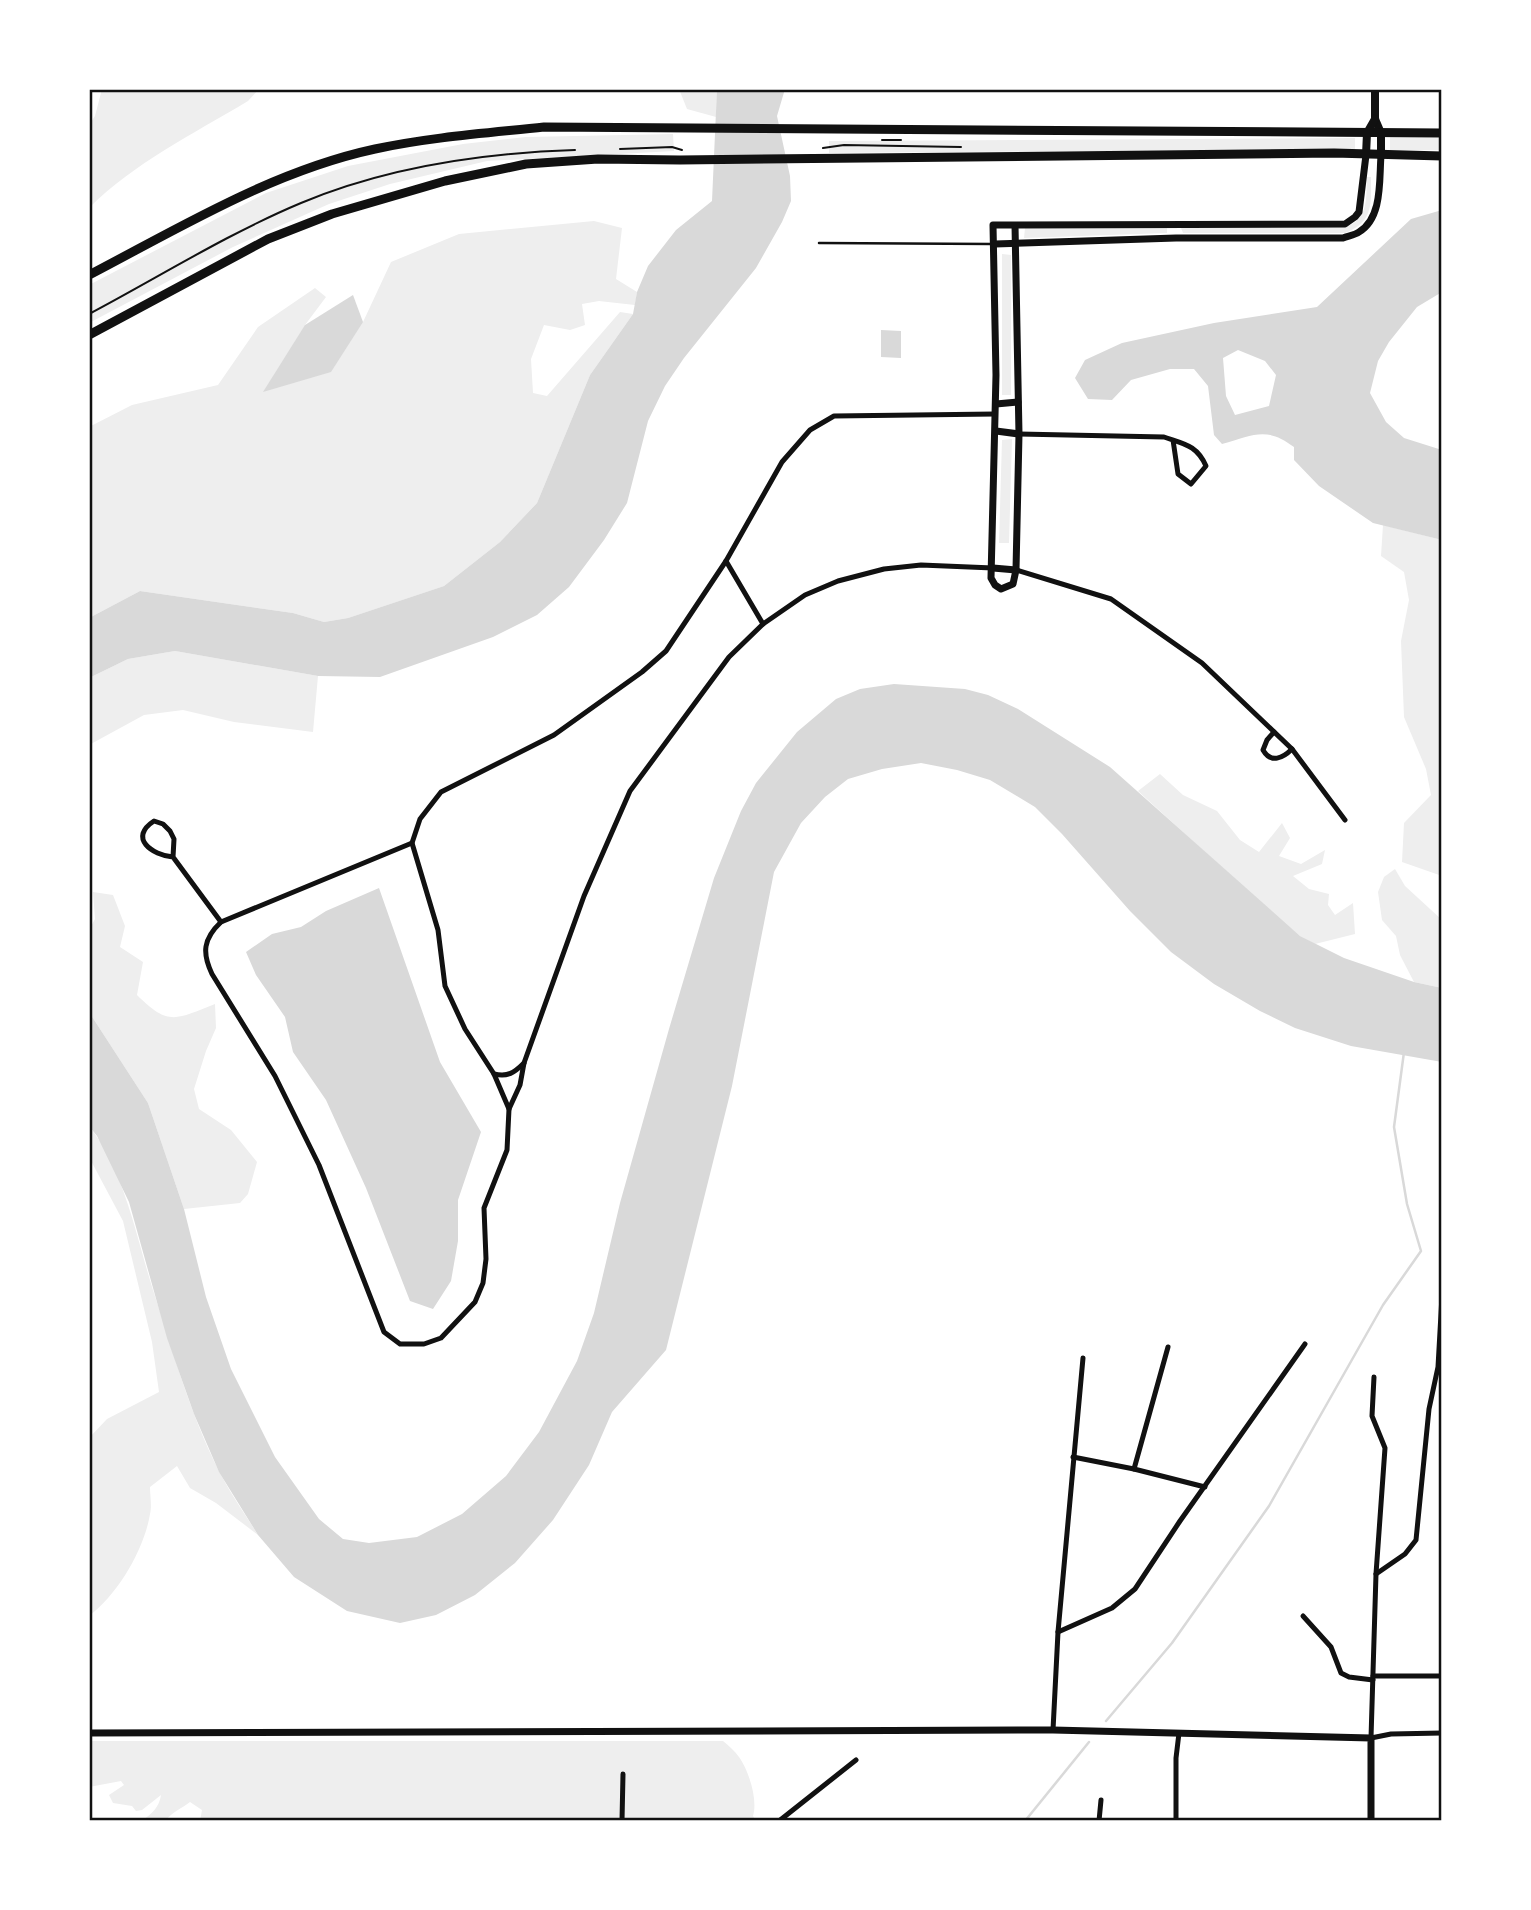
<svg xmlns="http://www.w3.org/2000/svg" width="1531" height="1910" font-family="'DM Sans',sans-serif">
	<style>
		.green { fill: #eee }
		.water { fill: #d9d9d9; fill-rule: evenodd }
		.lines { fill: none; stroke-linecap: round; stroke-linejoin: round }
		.stream { stroke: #d9d9d9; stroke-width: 2.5 }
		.path { stroke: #111; stroke-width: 2 }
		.service { stroke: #111; stroke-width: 2.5 }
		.minor { stroke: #111; stroke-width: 5 }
		.tertiary { stroke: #111; stroke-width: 7 }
		.secondary { stroke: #111; stroke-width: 8 }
		.primary { stroke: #111; stroke-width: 9 }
		.neatline { fill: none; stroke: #111; stroke-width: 2.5 }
	</style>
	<rect width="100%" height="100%" fill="#fff"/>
	<g class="green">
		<path d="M 102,89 L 259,89 L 248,101 C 193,134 134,163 89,208 L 89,125 L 95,116 Z"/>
		<path d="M 679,89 L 717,89 L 716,117 L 687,109 Z"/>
		<path d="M 673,134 L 674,151 L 487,161 L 390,184 L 329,204 L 233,247 L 89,323 L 89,285 L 266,193 L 348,166 L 463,144 L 526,137 Z"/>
		<rect x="1390" y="137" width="52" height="13"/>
		<path d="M 1355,138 L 1355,149 L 829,153 L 829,141 Z"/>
		<path d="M 1367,177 L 1371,177 C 1371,203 1374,222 1345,233 L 1183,233 L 1181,228 L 1184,226 L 1345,227 C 1369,220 1366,197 1367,177 Z"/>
		<path d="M 594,221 L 622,228 L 616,279 L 637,292 L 635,305 L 599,301 L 582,304 L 585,325 L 570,330 L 544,325 L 531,359 L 533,393 L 547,396 L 620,312 L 633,314 L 590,375 L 537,503 L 500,542 L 444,586 L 348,618 L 324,622 L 293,613 L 140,591 L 89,618 L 89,427 L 132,405 L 218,385 L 258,327 L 315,288 L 326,297 L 305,325 L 363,322 L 391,262 L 459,234 Z"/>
		<path d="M 1167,227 L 1167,233 L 1024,238 L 1025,228 Z"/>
		<path d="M 1002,254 L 1011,255 L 1011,395 L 1002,395 Z"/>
		<path d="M 1012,439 L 1009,543 L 999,543 L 1002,440 Z"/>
		<path d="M 1383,525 L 1442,540 L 1442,876 L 1402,862 L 1404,823 L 1431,795 L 1426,769 L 1404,717 L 1401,641 L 1409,600 L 1404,572 L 1381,556 Z"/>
		<path d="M 175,651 L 318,676 L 313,732 L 234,722 L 183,710 L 144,715 L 89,745 L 89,678 L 128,659 Z"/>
		<path d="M 1160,774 L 1183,795 L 1217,811 L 1240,840 L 1259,852 L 1282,823 L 1290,838 L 1279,856 L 1301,864 L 1325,850 L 1322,864 L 1293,876 L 1309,889 L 1329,894 L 1328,905 L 1335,915 L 1353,903 L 1355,934 L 1315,944 L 1300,936 L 1270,911 L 1138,791 Z"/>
		<path d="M 1395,869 L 1405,886 L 1442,920 L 1442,988 L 1414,982 L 1400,955 L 1396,936 L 1382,920 L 1378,892 L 1384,877 Z"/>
		<path d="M 93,892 L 113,895 L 125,926 L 120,947 L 143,962 L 137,995 C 169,1027 176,1019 215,1004 L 216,1028 L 206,1051 L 194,1089 L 199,1109 L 231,1130 L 257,1162 L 248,1194 L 240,1203 L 184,1209 L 148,1103 L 89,1012 L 89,930 L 95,919 Z"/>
		<path d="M 89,1126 C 125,1172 136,1236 153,1290 C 173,1351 190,1414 219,1471 C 230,1493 245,1514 258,1535 L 216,1503 L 190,1488 L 177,1466 L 150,1487 C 150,1495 152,1506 150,1514 C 144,1550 118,1594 89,1616 L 89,1438 L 107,1419 L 159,1392 L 152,1342 L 123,1221 L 89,1157 Z"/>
		<path d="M 89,1741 L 723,1741 C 729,1746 735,1751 739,1757 C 749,1771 758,1800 753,1816 L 756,1821 L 200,1821 L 202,1810 L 190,1802 C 182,1808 171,1813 165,1821 L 142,1821 C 152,1813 159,1808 161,1795 L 142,1810 L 136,1811 L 132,1806 L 113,1803 L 109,1795 L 124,1785 L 121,1781 L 89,1787 Z"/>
	</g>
	<g class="water">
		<path d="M 717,89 L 785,89 L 777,116 L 790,176 L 791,201 L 782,222 L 756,268 L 684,358 L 665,386 L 648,421 L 627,503 L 604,540 L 569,587 L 537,615 L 493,637 L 380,677 L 318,676 L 175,651 L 128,659 L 89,678 L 89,618 L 140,591 L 293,613 L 324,622 L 348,618 L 444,586 L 500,542 L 537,503 L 590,375 L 633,314 L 637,292 L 648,266 L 676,230 L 712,201 Z"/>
		<path d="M 1442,210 L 1442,292 L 1417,307 L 1389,342 L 1378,361 L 1370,393 L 1386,422 L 1404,438 L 1442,450 L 1442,540 L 1373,523 L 1319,486 L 1294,460 L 1294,447 C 1266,426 1254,435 1222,444 L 1214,435 L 1208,386 L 1194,369 L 1170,369 L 1131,380 L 1112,400 L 1088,399 L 1075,378 L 1085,360 L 1122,343 L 1214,323 L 1317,307 L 1411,219 ZM 1238,350 L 1265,361 L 1276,375 L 1269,406 L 1235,415 L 1226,396 L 1223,358 Z"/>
		<path d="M 353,295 L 363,322 L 331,372 L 263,392 L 305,325 Z"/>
		<path d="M 881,330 L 901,331 L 901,358 L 881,357 Z"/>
		<path d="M 894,684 L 965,689 L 988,695 L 1018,709 L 1110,767 L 1300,936 L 1344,958 L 1414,982 L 1442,988 L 1442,1062 L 1351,1046 L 1295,1028 L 1260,1011 L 1214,984 L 1171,952 L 1130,911 L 1062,834 L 1035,807 L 990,780 L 957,770 L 921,763 L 882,769 L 848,779 L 825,797 L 801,823 L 774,872 L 732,1086 L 666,1350 L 612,1412 L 589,1465 L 553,1520 L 515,1563 L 475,1595 L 436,1615 L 400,1623 L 347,1611 L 294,1577 L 258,1535 L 219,1472 L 194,1414 L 167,1338 L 129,1202 L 97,1136 L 89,1126 L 89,1012 L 148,1103 L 184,1209 L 206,1297 L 231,1369 L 275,1457 L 319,1519 L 343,1539 L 369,1543 L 417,1537 L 462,1514 L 506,1476 L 539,1432 L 577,1361 L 594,1313 L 620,1203 L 669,1029 L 714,878 L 741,811 L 756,783 L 797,732 L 836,699 L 860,689 Z"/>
		<path d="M 379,888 L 440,1062 L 481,1132 L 458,1200 L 458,1241 L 451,1281 L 433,1309 L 410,1301 L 366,1188 L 326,1100 L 293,1052 L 285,1017 L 256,975 L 246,952 L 272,934 L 301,927 L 326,911 Z"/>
	</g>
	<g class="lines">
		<g class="stream">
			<path d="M 1106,1721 L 1172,1643 L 1269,1506 L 1383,1305 L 1421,1251 L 1407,1204 L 1394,1127 L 1404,1052"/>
			<path d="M 1025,1821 L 1089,1742"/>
		</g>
		<g class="path">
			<path d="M 882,140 L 901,140"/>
			<path d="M 823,148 L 844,145 L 961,147"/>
			<path d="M 620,149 L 672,147 L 682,150"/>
			<path d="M 89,314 C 159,277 227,234 301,203 C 387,167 482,153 575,150"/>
		</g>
		<path class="service" d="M 819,243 L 991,244"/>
		<g class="minor">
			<path d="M 1019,434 L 1164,437 C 1184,444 1197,445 1206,466 L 1191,484 L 1178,474 L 1173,440"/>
			<path d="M 726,561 L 763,624"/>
			<path d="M 993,568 L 921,565 L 884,569 L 838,581 L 805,595 L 763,624 L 729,657 L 630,791 L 584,896 L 524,1063 L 520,1085 L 509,1109 L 507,1150 L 484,1208 L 486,1259 L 483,1283 L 475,1302 L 441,1338 L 424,1344 L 400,1344 L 384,1332 L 319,1165 L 275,1076 L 212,974 C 202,953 203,939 221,922 L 412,843 L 420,819 L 441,792 L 554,735 L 642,672 L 666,651 L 726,561 L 782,462 L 810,430 L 834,416 L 995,414"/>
			<path d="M 1016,570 L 1111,599 L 1202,663 L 1292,749 L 1345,820"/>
			<path d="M 1274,732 L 1267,740 L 1263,750 C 1271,764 1283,758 1292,749"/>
			<path d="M 412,843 L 438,930 L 445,986 L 465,1029 L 494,1074 L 509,1109"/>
			<path d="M 173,857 C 152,855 128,838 154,821 L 163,824 L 170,831 L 174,839 L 173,857 L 221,922"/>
			<path d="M 494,1074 C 508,1077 514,1073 524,1063"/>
			<path d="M 1374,1377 L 1372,1416 L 1385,1448 L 1376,1574 L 1371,1738 L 1391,1734 L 1442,1733"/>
			<path d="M 1073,1457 L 1134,1469 L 1205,1487"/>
			<path d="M 1134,1469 L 1168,1347"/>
			<path d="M 1376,1574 L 1405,1554 L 1416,1540 L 1429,1409 L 1438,1367 L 1442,1296"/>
			<path d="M 1303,1616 L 1331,1647 L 1341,1673 L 1349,1677 L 1373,1680"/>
			<path d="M 1058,1632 L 1112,1608 L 1135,1589 L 1180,1521 L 1305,1344"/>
			<path d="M 1373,1676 L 1442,1676"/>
			<path d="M 1053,1730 L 1058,1632 L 1083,1358"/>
			<path d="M 622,1821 L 623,1774"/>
			<path d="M 779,1821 L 856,1760"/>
			<path d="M 1099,1821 L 1101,1800"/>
			<path d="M 1176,1821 L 1176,1758 L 1179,1733"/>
		</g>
		<g class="tertiary">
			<path d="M 1015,225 L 1019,434 L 1016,570 L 1013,584 L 1001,589 L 995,585 L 991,578 L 996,375 L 993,225 L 1015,225 L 1345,224 L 1355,217 L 1359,212 L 1366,155"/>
			<path d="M 995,244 L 1176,238 L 1343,238 C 1348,236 1355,235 1359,232 C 1383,218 1379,179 1381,156"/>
			<path d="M 996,404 L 1018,402"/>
			<path d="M 996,431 L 1019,434"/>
			<path d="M 993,568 L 1016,570"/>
			<path d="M 89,1733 L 1053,1730 L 1371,1738 L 1371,1821"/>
		</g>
		<g class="secondary">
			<path d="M 1375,89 L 1375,119 L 1381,133 L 1381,156"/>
			<path d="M 1366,155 L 1367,133 L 1375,119"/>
		</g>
		<g class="primary">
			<path d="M 89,275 C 181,227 273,171 375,149 C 431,137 488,133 544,127 L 1442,133"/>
			<path d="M 89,335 L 268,239 L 332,214 L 445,181 L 526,164 L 598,159 L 680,160 L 1334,153 L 1442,156"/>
		</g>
	</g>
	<rect width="1531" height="1910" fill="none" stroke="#ffffff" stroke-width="182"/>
	<rect x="91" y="91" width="1349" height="1728" class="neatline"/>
</svg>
